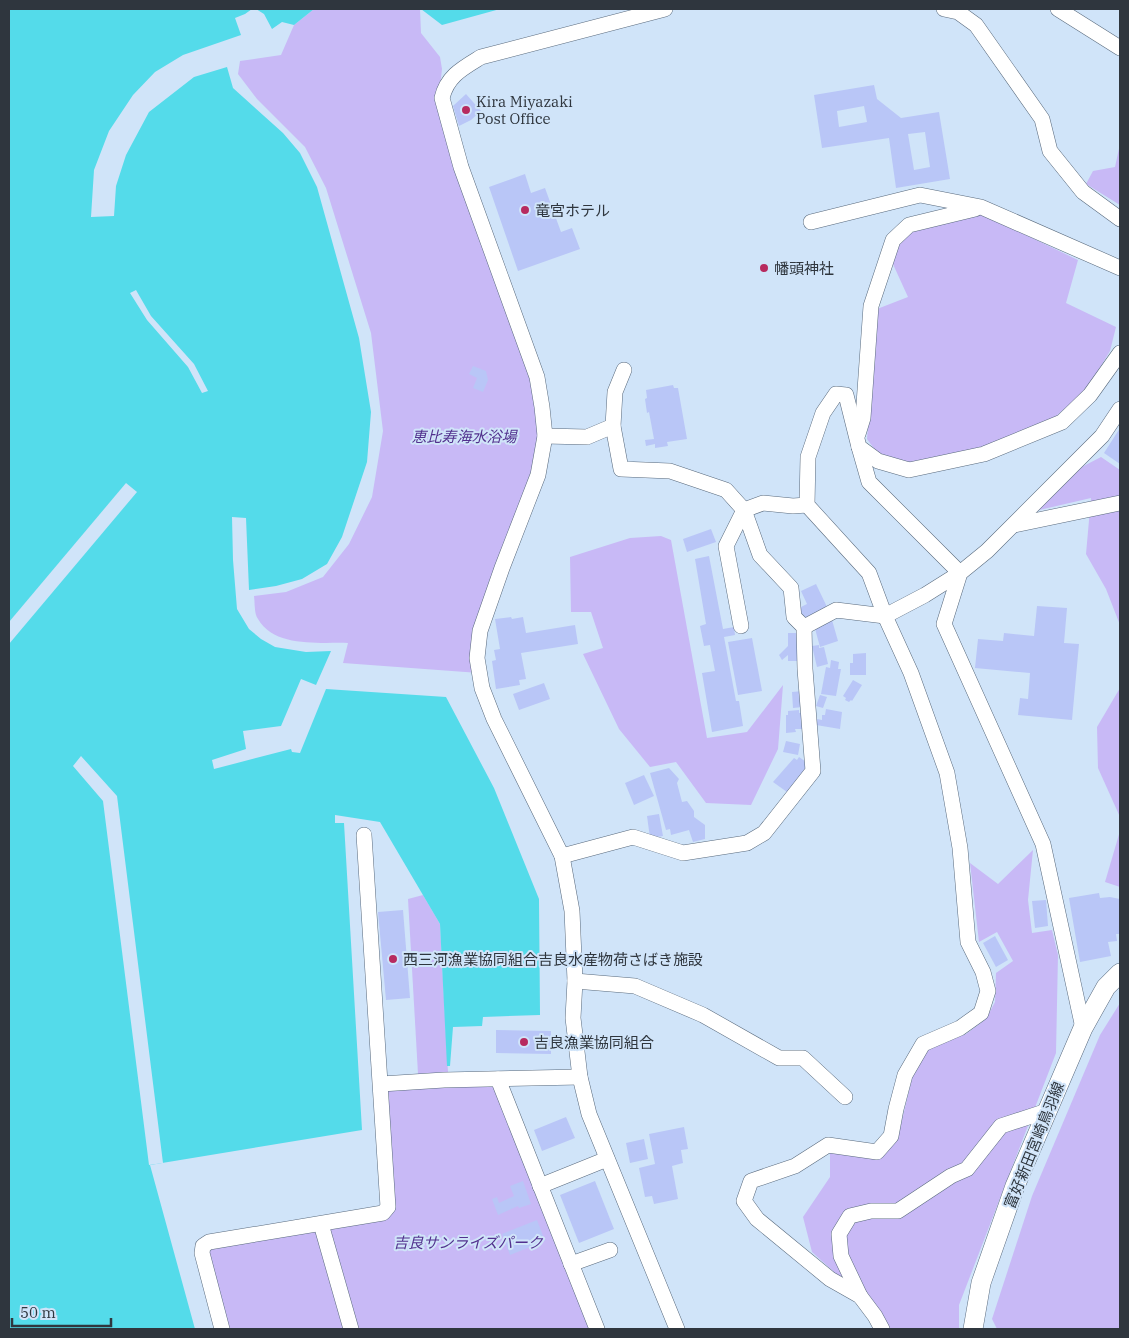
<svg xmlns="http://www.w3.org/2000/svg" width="1129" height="1338" font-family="'IBM Plex Serif','Noto Sans JP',serif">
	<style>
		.green { fill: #c8b9f6 }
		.water { fill: #54dbea }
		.pier { fill: #d0e4f9 }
		.building { fill: #b9c6f7; fill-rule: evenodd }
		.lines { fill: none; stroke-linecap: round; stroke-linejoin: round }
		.minor-casing { stroke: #596a7d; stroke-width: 16 }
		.major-casing { stroke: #596a7d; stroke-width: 20 }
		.minor { stroke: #fff; stroke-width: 15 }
		.major { stroke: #fff; stroke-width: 19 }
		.poi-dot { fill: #b72a5f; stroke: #d0e4f9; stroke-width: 2 }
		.labels { text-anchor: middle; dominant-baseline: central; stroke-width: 4; stroke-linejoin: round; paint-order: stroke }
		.poi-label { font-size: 15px; fill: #2f363e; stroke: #d0e4f9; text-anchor: start }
		.park-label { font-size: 15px; font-style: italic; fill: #52318e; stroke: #d0e4f9 }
		.street-label { font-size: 15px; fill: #2f363e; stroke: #d0e4f9 }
	</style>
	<rect width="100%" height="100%" fill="#d0e4f9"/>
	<g class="green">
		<path d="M 314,9 L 420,9 L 421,33 L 440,57 L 442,69 L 440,87 L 537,377 L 545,436 L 480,631 L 479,673 L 343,663 L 348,643 C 319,642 275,648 258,619 C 254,614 255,603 254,596 L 286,592 L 323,577 L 349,544 L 372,497 L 383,431 L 371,333 L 326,188 L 305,147 L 257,99 L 238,74 L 240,61 L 281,55 L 294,25 Z"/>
		<path d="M 1120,144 L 1120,205 L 1086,184 L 1093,171 L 1115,167 Z"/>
		<path d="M 982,214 L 1078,260 L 1066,303 L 1116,327 L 1110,351 L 1087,389 L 1055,417 L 982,448 L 911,464 L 878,454 L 867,439 L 877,309 L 908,297 L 892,262 L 898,244 L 915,230 Z"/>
		<path d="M 1101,457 L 1120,470 L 1120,625 L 1106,589 L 1086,554 L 1091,498 L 1035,511 L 1074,471 Z"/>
		<path d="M 661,536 L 671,540 L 707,738 L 747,732 L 783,685 L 778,749 L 751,805 L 706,803 L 676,762 L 650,767 L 619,729 L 583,654 L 603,648 L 591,612 L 571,612 L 570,557 L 630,538 Z"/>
		<path d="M 1120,688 L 1120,817 L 1098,768 L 1097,727 Z"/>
		<path d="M 1120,831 L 1120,887 L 1105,882 Z"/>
		<path d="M 1033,850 L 1028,900 L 1032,933 L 1052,930 L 1058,955 L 1056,1053 L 959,1305 L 959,1329 L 889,1329 L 845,1282 L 812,1252 L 803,1217 L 830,1177 L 830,1153 L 880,1158 L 898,1137 L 912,1078 L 929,1048 L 966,1034 L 986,1019 L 995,1002 L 996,973 L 1013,961 L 997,932 L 979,942 L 970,863 L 998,884 Z"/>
		<path d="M 423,895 L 440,924 L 448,1072 L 418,1074 L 408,899 Z"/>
		<path d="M 1120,1003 L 1120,1329 L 997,1329 L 992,1319 L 1032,1196 L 1100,1035 Z"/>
		<path d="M 498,1079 L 597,1329 L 222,1329 L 203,1246 L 383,1213 L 381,1084 Z"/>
	</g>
	<g class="water">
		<path d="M 9,9 L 252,9 L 245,14 L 235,18 L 241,35 L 183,55 L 155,72 L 133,95 L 109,131 L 94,170 L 91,217 L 114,216 L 116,186 L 126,155 L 149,112 L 194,77 L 227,67 L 233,88 L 283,133 L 300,153 L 317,187 L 359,338 L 371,412 L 367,462 L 342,537 L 327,564 L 302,579 L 276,586 L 249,590 L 246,518 L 232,517 L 233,560 L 237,609 L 249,629 L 261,639 L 275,647 L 306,652 L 331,651 L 316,685 L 301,679 L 281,726 L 243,731 L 246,749 L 212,760 L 214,769 L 291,749 L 292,752 L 300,753 L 326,689 L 446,697 L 494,788 L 539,899 L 540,1015 L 483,1017 L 482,1026 L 453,1027 L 450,1066 L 447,1066 L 440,924 L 380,822 L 335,815 L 335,823 L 344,823 L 362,1130 L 150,1165 L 195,1329 L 9,1329 Z"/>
		<path d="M 256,9 L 314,9 L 294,25 L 282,22 L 272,29 L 264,14 Z"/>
		<path d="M 421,9 L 500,9 L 442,25 Z"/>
	</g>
	<g class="pier">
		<path d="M 136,290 L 151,316 L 194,364 L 208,391 L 202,393 L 188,367 L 147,320 L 130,293 Z"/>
		<path d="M 126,483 L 137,492 L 9,644 L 9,622 Z"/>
		<path d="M 81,756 L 117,796 L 163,1163 L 149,1165 L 103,801 L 73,766 Z"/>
	</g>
	<g class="building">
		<path d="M 874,85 L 877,99 L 901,118 L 939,112 L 950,179 L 896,188 L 889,138 L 822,148 L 814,95 ZM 864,106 L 867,122 L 839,127 L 837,111 ZM 925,132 L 930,167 L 914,170 L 908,134 Z"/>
		<path d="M 466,94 L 481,111 L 471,120 L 459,126 L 453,106 Z"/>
		<path d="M 525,174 L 531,193 L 545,188 L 561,232 L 572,228 L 580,249 L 518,271 L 489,187 Z"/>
		<path d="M 473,366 L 486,371 L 488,380 L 483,392 L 473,388 L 477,378 L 469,374 Z"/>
		<path d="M 673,385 L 674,388 L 678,388 L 687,439 L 667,442 L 668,446 L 655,448 L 655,444 L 646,446 L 645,440 L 654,439 L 649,412 L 647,413 L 645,399 L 647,398 L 646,390 Z"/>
		<path d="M 1120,428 L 1120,464 L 1104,453 Z"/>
		<path d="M 711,529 L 716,542 L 687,552 L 683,539 Z"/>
		<path d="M 709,556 L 723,629 L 734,627 L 735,635 L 724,637 L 736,701 L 739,701 L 743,726 L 712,732 L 702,673 L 715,671 L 710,645 L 704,646 L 700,626 L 706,624 L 695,559 Z"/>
		<path d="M 816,584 L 828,609 L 805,620 L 799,608 L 807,604 L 801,591 Z"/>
		<path d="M 1037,606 L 1067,608 L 1064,643 L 1079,644 L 1072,720 L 1018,715 L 1020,698 L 1028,699 L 1030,673 L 975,668 L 978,639 L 1003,641 L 1004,633 L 1034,636 Z"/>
		<path d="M 511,617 L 512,619 L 523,617 L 526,633 L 575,625 L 578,644 L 521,653 L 526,679 L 519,680 L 520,685 L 496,689 L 492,661 L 496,660 L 494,650 L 500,649 L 495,619 Z"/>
		<path d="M 832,620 L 838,641 L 820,647 L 814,625 Z"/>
		<path d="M 788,633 L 801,633 L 800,661 L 788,661 L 788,655 L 782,660 L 779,655 L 788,646 Z"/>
		<path d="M 752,638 L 762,691 L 738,695 L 728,642 Z"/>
		<path d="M 819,645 L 819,648 L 824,647 L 828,664 L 817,667 L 812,646 Z"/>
		<path d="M 866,653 L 866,675 L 850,675 L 850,663 L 853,663 L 853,654 Z"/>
		<path d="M 831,660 L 839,662 L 838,669 L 841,669 L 836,696 L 821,694 L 826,667 L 830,668 Z"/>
		<path d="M 853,680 L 862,685 L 852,701 L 851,700 L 849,702 L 845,700 L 846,698 L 843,696 Z"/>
		<path d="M 544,683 L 550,699 L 519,710 L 513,694 Z"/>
		<path d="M 803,691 L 803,707 L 793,708 L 792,692 Z"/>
		<path d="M 820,695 L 827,697 L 823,708 L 816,706 Z"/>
		<path d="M 826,709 L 842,712 L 840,729 L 816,725 L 817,719 L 822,720 L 822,715 L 825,715 Z"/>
		<path d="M 799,710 L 799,713 L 805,712 L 805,729 L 795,729 L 796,732 L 786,733 L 786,715 L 788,715 L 788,711 Z"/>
		<path d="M 786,741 L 800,744 L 798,755 L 783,752 Z"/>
		<path d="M 799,757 L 809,764 L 787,792 L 773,782 L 794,758 L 797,760 Z"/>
		<path d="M 669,768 L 679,779 L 677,783 L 682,802 L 687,801 L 694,811 L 694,817 L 705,825 L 705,839 L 693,842 L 689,830 L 671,835 L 670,829 L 666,830 L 650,773 Z"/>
		<path d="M 644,775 L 654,796 L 634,805 L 625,783 Z"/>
		<path d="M 659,814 L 663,836 L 650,838 L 647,816 Z"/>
		<path d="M 1099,893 L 1100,898 L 1110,897 L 1120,899 L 1120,934 L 1116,934 L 1117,941 L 1108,942 L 1111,956 L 1080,962 L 1069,898 Z"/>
		<path d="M 1046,900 L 1048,926 L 1035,928 L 1032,901 Z"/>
		<path d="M 403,910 L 410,998 L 386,1000 L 378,912 Z"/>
		<path d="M 995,936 L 1008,960 L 996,967 L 983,943 Z"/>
		<path d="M 496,1030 L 551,1031 L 551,1054 L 496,1053 Z"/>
		<path d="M 566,1117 L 575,1138 L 542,1151 L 534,1130 Z"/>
		<path d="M 684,1127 L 688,1149 L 681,1150 L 683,1163 L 672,1166 L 678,1199 L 654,1204 L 652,1196 L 645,1197 L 639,1168 L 655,1164 L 649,1134 Z"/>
		<path d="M 644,1139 L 648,1159 L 630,1163 L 626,1143 Z"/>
		<path d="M 523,1181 L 531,1204 L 519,1208 L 518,1206 L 498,1215 L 492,1199 L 497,1197 L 499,1203 L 514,1196 L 510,1186 Z"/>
		<path d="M 595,1181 L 614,1229 L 579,1243 L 560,1195 Z"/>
		<path d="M 537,1220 L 545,1241 L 510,1255 L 502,1234 Z"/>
	</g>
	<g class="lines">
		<g class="minor-casing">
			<g id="minor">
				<path d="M 665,9 L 481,57 C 463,68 447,76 442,98 L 461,167 L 537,377 L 542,407 L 545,436 L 538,475 L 502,568 L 480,631 L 477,658 L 482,688 L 494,719 L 562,856 L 572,911 L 575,981 L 573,1018 L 580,1077 L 589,1114 L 677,1329"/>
				<path d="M 944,9 L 958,12 L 976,25 L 1042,119 L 1050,151 L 1083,192 L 1120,219"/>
				<path d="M 1058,9 L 1120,48"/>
				<path d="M 811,222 L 920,195 L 981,207 L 1120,268"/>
				<path d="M 858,434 L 863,418 L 871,306 L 893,240 L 909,225 L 975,209"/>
				<path d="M 545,436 L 587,437 L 613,426"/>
				<path d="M 1014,525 L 1120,503"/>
				<path d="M 741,626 L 726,546 L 744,510 L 763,503 L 793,506 L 807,505"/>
				<path d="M 804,627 L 836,610 L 885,616 L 925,595 L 960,573 L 869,482 L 859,447"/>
				<path d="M 562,856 L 633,837 L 683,853 L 747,843 L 764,833 L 813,771 L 805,669 L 804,627 L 794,617 L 791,588 L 760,555 L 744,510 L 726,490 L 670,471 L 621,469 L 613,426 L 615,392 L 624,370"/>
				<path d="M 575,981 L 635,986 L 703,1015 L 779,1058 L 803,1058 L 845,1097"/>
				<path d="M 1083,1028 L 1043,844 L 944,624 L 960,573 L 987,551 L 1102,436 L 1120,409"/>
				<path d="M 498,1079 L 597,1329"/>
				<path d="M 381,1084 L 444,1080 L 580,1077"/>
				<path d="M 540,1186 L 607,1159"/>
				<path d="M 321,1224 L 351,1329"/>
				<path d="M 571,1264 L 610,1250"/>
				<path d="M 860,1296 L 841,1256 L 839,1234 L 850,1216 L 871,1211 L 898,1211 L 951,1176 L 967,1169 L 1001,1126 L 1047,1111"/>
				<path d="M 222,1329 L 202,1253 L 203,1246 L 209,1242 L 383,1213 L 388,1207 L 364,835"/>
				<path d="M 882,1329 L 875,1316 L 860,1296 L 830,1279 L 757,1219 L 744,1201 L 751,1181 L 795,1166 L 828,1145 L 877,1152 L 891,1136 L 896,1109 L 905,1075 L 923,1044 L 960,1028 L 981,1013 L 988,991 L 983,972 L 968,942 L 960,848 L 947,773 L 911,673 L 885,616 L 869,573 L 807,505 L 808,457 L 823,413 L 836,394 L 846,395 L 859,447 L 878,461 L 909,470 L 984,454 L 1062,422 L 1090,395 L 1120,353"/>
			</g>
		</g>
		<g class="major-casing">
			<path id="major" d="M 973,1329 L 981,1283 L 1015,1186 L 1083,1028 L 1106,987 L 1120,973"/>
		</g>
		<use href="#minor" class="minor"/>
		<use href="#major" class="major"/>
	</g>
	<g class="poi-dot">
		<circle cx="466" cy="110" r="5"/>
		<circle cx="525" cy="210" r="5"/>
		<circle cx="764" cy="268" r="5"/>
		<circle cx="393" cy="959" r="5"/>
		<circle cx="524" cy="1042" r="5"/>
	</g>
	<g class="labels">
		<g class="poi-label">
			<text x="476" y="101">Kira Miyazaki<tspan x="476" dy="17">Post Office</tspan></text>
			<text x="535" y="210">竜宮ホテル</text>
			<text x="774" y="268">幡頭神社</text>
			<text x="403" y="959">西三河漁業協同組合吉良水産物荷さばき施設</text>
			<text x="534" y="1042">吉良漁業協同組合</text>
		</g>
		<g class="park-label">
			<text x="464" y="436">恵比寿海水浴場</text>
			<text x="468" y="1242">吉良サンライズパーク</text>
		</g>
		<g class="street-label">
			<text transform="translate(1034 1145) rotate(-68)">富好新田宮崎鳥羽線</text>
		</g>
	</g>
	<rect width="1129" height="1338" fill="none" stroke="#2f363e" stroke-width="20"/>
	<path d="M12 1318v8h99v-8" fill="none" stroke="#2f363e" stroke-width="2.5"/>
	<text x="20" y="1318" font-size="15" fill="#2f363e" stroke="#d0e4f9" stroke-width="4" paint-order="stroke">50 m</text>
</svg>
